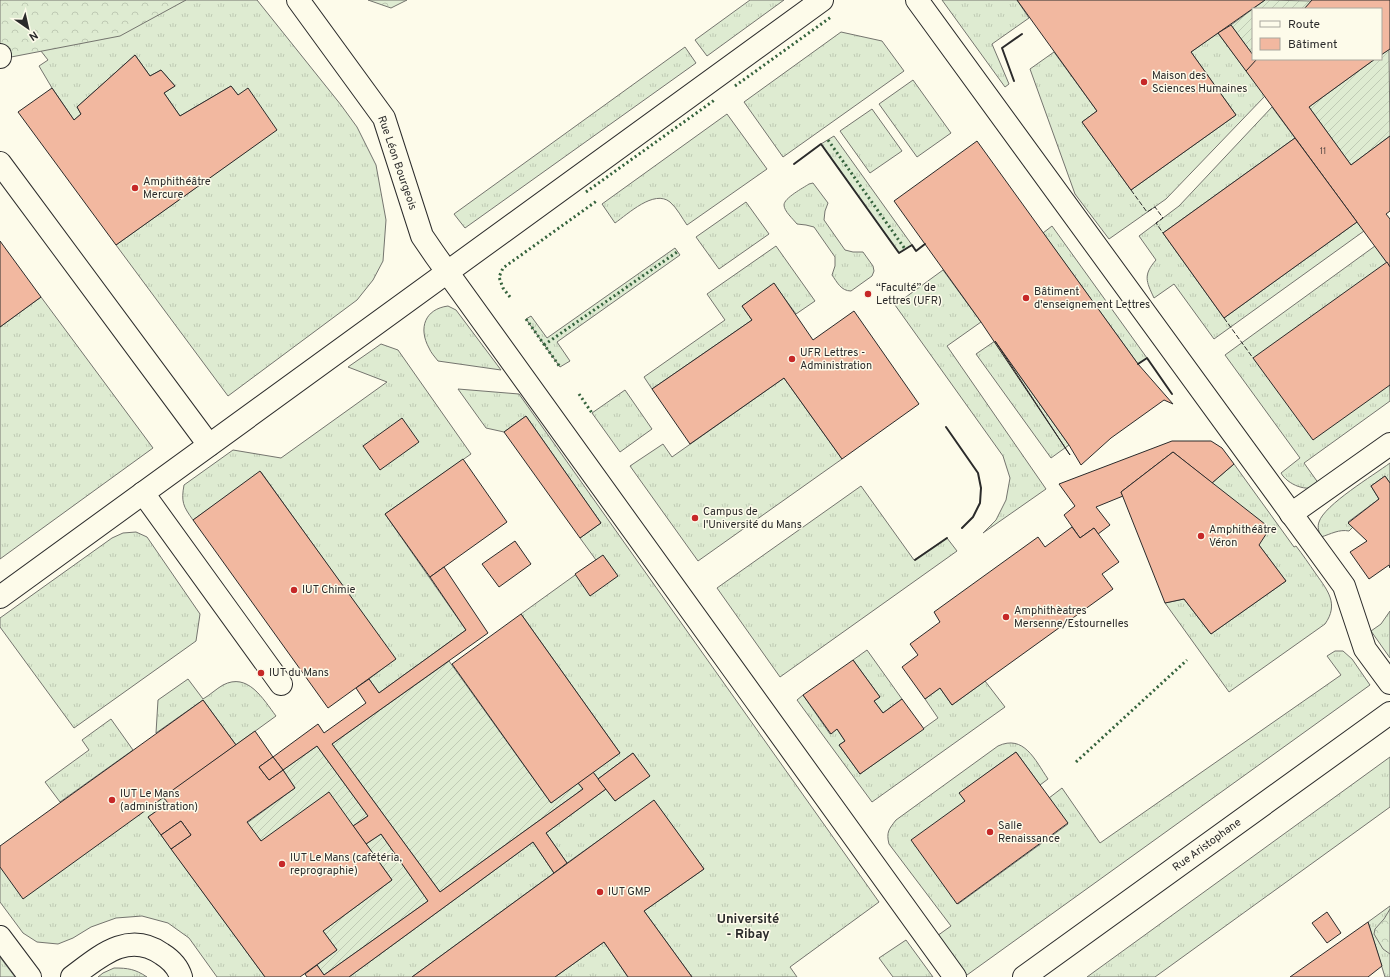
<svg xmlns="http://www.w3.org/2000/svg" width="1390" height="977" font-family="Overpass,sans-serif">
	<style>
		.grass { fill: url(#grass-tufts); stroke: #74746e }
		.forest { fill: url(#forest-crowns); stroke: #74746e }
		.garden { fill: url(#garden-furrows); stroke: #74746e }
		.building { fill: #f2b8a0; stroke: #2b2b2b }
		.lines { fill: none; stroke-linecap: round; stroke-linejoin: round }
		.minor-casing { stroke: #2b2b2b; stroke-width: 24 }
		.minor { stroke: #fdfbea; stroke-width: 22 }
		.hedge { stroke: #34623c; stroke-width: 3; stroke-dasharray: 2 3; stroke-linecap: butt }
		.fence { stroke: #2b2b2b; stroke-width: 1; stroke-dasharray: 5 2; stroke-linecap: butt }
		.wall { stroke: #2b2b2b; stroke-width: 2 }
		.poi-dot { fill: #c62828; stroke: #fdfbea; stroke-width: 1.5 }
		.labels { text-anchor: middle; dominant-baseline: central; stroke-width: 3; stroke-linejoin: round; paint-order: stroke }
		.number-label { font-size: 9px; fill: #5d4e48 }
		.poi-label { font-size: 11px; fill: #2b2b2b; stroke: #fdfbea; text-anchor: start }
		.street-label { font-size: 11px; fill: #2b2b2b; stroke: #fdfbea }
		.quarter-label { font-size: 13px; font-weight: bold; fill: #2b2b2b; stroke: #fdfbea }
	</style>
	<defs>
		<pattern id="grass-tufts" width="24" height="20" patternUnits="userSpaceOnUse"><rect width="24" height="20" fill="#deebd1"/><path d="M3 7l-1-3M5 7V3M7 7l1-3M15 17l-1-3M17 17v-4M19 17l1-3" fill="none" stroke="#bfcab4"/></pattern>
		<pattern id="forest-crowns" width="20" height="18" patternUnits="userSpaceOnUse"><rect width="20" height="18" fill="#deebd1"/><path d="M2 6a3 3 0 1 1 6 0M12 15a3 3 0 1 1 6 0" fill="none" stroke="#bfcab4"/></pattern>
		<pattern id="garden-furrows" width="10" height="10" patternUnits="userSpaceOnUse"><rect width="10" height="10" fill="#deebd1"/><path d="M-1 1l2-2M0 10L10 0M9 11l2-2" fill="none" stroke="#bfcab4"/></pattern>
	</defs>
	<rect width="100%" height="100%" fill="#fdfbea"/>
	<g class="grass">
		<path d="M 1,0 L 257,0 L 341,105 L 357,127 L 376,165 L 386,220 L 383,261 L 373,280 L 357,300 L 228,396 L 116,245 L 276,130 L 238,95 L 231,86 L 180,116 L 164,93 L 175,86 L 161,70 L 150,76 L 135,55 L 77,107 L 81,114 L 74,120 L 52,88 L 39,66 L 48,60 Z"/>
		<path d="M 750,0 L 784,0 L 707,56 L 695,40 Z"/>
		<path d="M 942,0 L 1017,0 L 1029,18 L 992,44 L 1009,84 L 1005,87 Z"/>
		<path d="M 841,32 L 882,41 L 904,71 L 783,157 L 744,102 Z"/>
		<path d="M 1218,33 L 1265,96 L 1166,199 L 1109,239 L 1075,194 L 1030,69 L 1054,52 L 1097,111 L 1082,122 L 1131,190 L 1236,115 L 1191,52 Z"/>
		<path d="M 685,47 L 696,63 L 465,228 L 454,214 Z"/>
		<path d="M 913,80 L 951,133 L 917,157 L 879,104 Z"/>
		<path d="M 1272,107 L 1295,138 L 1163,233 L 1224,318 L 1357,222 L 1364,231 L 1214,339 L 1174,284 L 1154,298 C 1146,281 1143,275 1156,260 L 1139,236 L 1179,206 Z"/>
		<path d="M 872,109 L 902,151 L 870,173 L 840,131 Z"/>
		<path d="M 727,114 L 767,169 L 687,225 C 682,218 677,208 670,202 C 654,189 628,214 615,223 L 602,204 Z"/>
		<path d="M 834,136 L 912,245 L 899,253 L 821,144 Z"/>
		<path d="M 813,183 L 828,203 L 825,211 L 824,220 L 845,250 L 853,252 L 863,252 L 873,266 L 874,271 L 872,276 L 851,291 C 841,291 837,282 832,275 L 835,266 L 835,257 L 814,227 L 806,225 L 797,224 C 793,219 784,211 784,205 C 784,198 803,188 809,184 Z"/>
		<path d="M 746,202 L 769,234 L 719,269 L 696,237 Z"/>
		<path d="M 1052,226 L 1147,358 L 1138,364 L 1043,233 Z"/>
		<path d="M 776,246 L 815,301 L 796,314 L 774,284 L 742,306 L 752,320 L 652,389 L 644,377 L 725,320 L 707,294 Z"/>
		<path d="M 1375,246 L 1387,262 L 1390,401 L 1304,463 L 1319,484 C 1308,494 1287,484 1281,473 L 1300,458 L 1225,355 Z"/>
		<path d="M 675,248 L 680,255 L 557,342 L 570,361 L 560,367 L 526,319 L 531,316 L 547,338 Z"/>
		<path d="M 943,270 L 981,322 L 947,346 L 1046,489 L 983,533 L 996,520 L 1006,500 L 1010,478 L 1003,456 L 895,305 Z"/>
		<path d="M 41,297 L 153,448 L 0,559 L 0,327 Z"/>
		<path d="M 448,306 L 456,310 L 501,370 L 438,361 C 435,357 431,353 429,348 C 418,328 425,309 448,306 Z"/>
		<path d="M 995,341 L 1069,445 L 1051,458 L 976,354 Z"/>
		<path d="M 381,344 L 398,350 L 471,454 L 385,514 L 466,630 L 379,693 L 369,679 L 395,659 L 261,472 L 193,520 C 183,506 181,502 184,485 L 233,450 L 281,458 L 387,382 L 348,367 Z"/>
		<path d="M 784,378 L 842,459 L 698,561 L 630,466 L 663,444 L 672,457 Z"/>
		<path d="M 458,389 L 519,394 L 879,902 L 790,967 L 797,977 L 692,977 L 644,911 L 704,869 L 654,801 L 567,863 L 546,833 L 606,789 L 615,801 L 649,776 L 633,753 L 598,779 L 593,772 L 620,753 L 521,614 L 596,560 L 580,538 L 601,523 L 526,416 L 504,432 L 486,428 Z"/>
		<path d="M 625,390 L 652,429 L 620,452 L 592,413 Z"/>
		<path d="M 1390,463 L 1390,483 L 1385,476 L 1371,486 L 1379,499 L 1348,522 L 1353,527 L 1349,531 C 1339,529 1331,534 1321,537 C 1319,532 1317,527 1319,522 C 1324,505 1374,475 1390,463 Z"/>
		<path d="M 1234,464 L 1294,547 L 1296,546 C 1303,555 1309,564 1316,574 C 1328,591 1339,604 1325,624 L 1229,692 L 1165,603 L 1184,599 L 1211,634 L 1286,581 L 1212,483 Z"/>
		<path d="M 861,486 L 914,560 L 947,538 L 957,551 L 780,677 L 717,588 Z"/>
		<path d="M 136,532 L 147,537 L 200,614 L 196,641 L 74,728 L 0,627 L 0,618 L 112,538 L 123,533 Z"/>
		<path d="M 1390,611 L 1390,658 L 1371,631 L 1381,624 Z"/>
		<path d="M 867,650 L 902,699 L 883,713 L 874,701 L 880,697 L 853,660 Z"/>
		<path d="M 1335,651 L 1343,651 L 1352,659 L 1370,685 L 967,975 L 937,936 L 951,926 L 889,844 C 886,832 889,829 896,820 L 998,746 C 1024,734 1035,760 1048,779 L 1040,785 L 1016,752 L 960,793 L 965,801 L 958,904 L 1068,824 L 1049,798 L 1062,788 L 1100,843 L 1341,675 L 1327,656 Z"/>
		<path d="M 188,679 L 203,699 C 210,695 216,689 223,685 C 248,672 263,699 276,716 L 236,745 L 203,700 L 156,733 L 158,700 Z"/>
		<path d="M 985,681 L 1005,707 L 872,802 L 797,700 L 803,695 L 830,734 L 837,729 L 845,741 L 839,745 L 860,774 L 938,718 L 925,699 L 940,688 L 952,705 Z"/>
		<path d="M 111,719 L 133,750 L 60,802 L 45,782 L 89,750 L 82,740 Z"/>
		<path d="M 1390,757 L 1390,807 L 1155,977 L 1087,977 Z"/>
		<path d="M 163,797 L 168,803 L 148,817 L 265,977 L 217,977 L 189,938 L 168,923 L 142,916 L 116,918 L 91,927 L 73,938 L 58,944 L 37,942 L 23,933 L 0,902 L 0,867 Z"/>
		<path d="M 533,842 L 554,873 L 412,977 L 349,977 Z"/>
		<path d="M 1390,906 L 1390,977 L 1385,977 L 1368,922 Z"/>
		<path d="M 906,940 L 933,977 L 893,977 L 879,958 Z"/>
		<path d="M 604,942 L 628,977 L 555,977 Z"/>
		<path d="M 0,957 L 15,977 L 0,977 Z"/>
		<path d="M 114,968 C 128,968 135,969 147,977 L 98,977 L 103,973 Z"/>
	</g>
	<g class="forest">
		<path d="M 0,0 L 186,0 L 120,36 L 6,58 L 0,50 Z"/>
		<path d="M 368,0 L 407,0 L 391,8 Z"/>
		<path d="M 1390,909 L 1390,954 L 1383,949 L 1374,934 L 1375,929 L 1384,919 Z"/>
	</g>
	<g class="garden">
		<path d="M 1265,0 L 1312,1 L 1304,9 L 1253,9 L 1253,55 L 1231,25 Z"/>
		<path d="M 1389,49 L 1390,136 L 1351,165 L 1309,107 L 1375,59 L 1381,59 L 1381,55 Z"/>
		<path d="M 449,661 L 551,803 L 578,783 L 583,789 L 440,892 L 332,744 Z"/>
		<path d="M 317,746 L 368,816 L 353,826 L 261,841 L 247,823 L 295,788 L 283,770 Z"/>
		<path d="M 381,834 L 428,901 L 324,975 L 317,965 L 337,950 L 323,931 L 392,880 L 366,844 Z"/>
	</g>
	<g class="building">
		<path d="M 1017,0 L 1265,0 L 1191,52 L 1236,115 L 1131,190 L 1082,122 L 1097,111 Z"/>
		<path d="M 1312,0 L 1390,0 L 1390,49 L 1381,55 L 1381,9 L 1304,9 Z"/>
		<path d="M 1231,25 L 1253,55 L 1253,59 L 1257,60 L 1246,71 L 1218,33 Z"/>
		<path d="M 135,55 L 150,76 L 161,70 L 175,86 L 164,93 L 180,116 L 231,86 L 238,95 L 248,88 L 277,130 L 116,245 L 18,112 L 52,88 L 74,120 L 81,114 L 77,107 Z"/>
		<path d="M 1257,59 L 1375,59 L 1309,107 L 1351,165 L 1390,136 L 1390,211 L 1386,214 L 1390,219 L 1390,267 L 1246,71 Z"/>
		<path d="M 1295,138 L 1357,222 L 1224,318 L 1163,233 Z"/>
		<path d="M 977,141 L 1138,364 L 1173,404 L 1164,400 L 1111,438 L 1081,465 L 1069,445 L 995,341 L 1070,455 L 981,322 L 894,201 Z"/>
		<path d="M 0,241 L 41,297 L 0,327 Z"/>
		<path d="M 1387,262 L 1390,267 L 1390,385 L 1313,440 L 1253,358 Z"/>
		<path d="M 774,283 L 813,340 L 854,311 L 919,404 L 842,459 L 784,378 L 690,444 L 652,389 L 752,320 L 742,306 Z"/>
		<path d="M 526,416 L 601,523 L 580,538 L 504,432 Z"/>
		<path d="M 402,418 L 419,442 L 380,470 L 363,446 Z"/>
		<path d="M 1172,441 L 1211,441 L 1222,448 L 1234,464 L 1212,483 L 1173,452 L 1121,492 L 1123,496 L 1096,507 L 1110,525 L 1098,534 L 1094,528 L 1080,538 L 1064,515 L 1075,506 L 1059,484 Z"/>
		<path d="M 1173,452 L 1270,528 L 1259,545 L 1286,581 L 1211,634 L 1184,599 L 1165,603 L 1121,492 Z"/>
		<path d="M 463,459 L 507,522 L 430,577 L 385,514 Z"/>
		<path d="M 260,471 L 396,659 L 328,708 L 193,520 Z"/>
		<path d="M 1385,476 L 1390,483 L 1390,568 L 1389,565 L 1369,579 L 1350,552 L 1367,541 L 1348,523 L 1379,499 L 1371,486 Z"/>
		<path d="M 1072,527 L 1080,538 L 1094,528 L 1119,562 L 1102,574 L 1113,589 L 952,705 L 940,688 L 925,699 L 902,667 L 918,655 L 910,644 L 940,622 L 934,612 L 1038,537 L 1045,547 Z"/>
		<path d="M 515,541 L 531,564 L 499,587 L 482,564 Z"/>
		<path d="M 603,555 L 618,576 L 590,596 L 575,574 Z"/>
		<path d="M 444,567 L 488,633 L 332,744 L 440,892 L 583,789 L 578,783 L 593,772 L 606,789 L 546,833 L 567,863 L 554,873 L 533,842 L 349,977 L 307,977 L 305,974 L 317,965 L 324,975 L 428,901 L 381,834 L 366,844 L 353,826 L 368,816 L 317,746 L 283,770 L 273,757 L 318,724 L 324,733 L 366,703 L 356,688 L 369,679 L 379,693 L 466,630 L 430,577 Z"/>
		<path d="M 521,614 L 620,753 L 551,803 L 452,664 Z"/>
		<path d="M 853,660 L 880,697 L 874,701 L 883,713 L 902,699 L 924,729 L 860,774 L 839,745 L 845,741 L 837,729 L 831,734 L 803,695 Z"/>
		<path d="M 203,700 L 236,745 L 23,899 L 0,867 L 0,846 Z"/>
		<path d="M 255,731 L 273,757 L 259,767 L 269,780 L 283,770 L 295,788 L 247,822 L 261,841 L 329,792 L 392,880 L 323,931 L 337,950 L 300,977 L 265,977 L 171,849 L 191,835 L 181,821 L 161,835 L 148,817 L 168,803 L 163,797 Z"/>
		<path d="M 1016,752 L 1068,823 L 957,904 L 911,840 L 965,801 L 959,793 Z"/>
		<path d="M 633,753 L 650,776 L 615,801 L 598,779 Z"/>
		<path d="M 273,757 L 283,770 L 269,780 L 259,767 Z"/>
		<path d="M 654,800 L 704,869 L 644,911 L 692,977 L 628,977 L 604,942 L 555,977 L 412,977 Z"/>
		<path d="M 181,821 L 191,835 L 171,849 L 161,835 Z"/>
		<path d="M 1327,912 L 1341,933 L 1327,943 L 1312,923 Z"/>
		<path d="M 1368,922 L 1382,966 L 1368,977 L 1290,977 Z"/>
	</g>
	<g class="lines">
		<g class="minor-casing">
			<g id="minor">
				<path d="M 298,0 L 384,118 L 422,236 L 435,255 L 955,977"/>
				<path d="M 917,0 L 1344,586 L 1365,649 L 1390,683"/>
				<path d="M 0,55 L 0,57"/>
				<path d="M 0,163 L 209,445"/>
				<path d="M 143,493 L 281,684"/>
				<path d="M 1291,514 L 1390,444"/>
				<path d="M 0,597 L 822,0"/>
				<path d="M 0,937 L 30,977"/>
				<path d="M 72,977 C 99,957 128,930 162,954 C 170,959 178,967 181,977"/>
				<path d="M 1024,977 L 1390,713"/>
			</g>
		</g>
		<use href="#minor" class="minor"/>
		<g class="hedge">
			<path d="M 735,86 L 831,17"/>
			<path d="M 828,140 L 905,249"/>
			<path d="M 586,192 L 716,99"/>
			<path d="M 510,297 L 503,288 L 499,277 L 503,268 L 598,200"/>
			<path d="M 526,319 L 560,367"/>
			<path d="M 544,345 L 677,252"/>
			<path d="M 579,394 L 592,413"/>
			<path d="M 1076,762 L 1187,660"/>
		</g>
		<g class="fence">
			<path d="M 1131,190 L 1147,212 L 1155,207 L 1163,218 L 1156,223 L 1163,233"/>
			<path d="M 1224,318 L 1253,358"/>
		</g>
		<g class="wall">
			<path d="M 1014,81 L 1002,48 L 1022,34"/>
			<path d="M 794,164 L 821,144 L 899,253 L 912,245 L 916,251 L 925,244"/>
			<path d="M 1138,364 L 1147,358 L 1172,394"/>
			<path d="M 946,427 L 978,473 L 981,488 L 980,503 L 973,517 L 962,528"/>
			<path d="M 915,560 L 947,538"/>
		</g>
	</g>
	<g class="poi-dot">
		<circle cx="1144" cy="82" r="4"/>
		<circle cx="135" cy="188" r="4"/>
		<circle cx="868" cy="294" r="4"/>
		<circle cx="1026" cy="298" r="4"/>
		<circle cx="792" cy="359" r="4"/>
		<circle cx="695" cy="518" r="4"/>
		<circle cx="1201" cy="536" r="4"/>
		<circle cx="294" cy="590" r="4"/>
		<circle cx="1006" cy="617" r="4"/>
		<circle cx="261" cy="673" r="4"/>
		<circle cx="112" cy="800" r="4"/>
		<circle cx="990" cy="832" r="4"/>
		<circle cx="282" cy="864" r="4"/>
		<circle cx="600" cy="892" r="4"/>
	</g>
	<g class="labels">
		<g class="number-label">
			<text x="1323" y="151">11</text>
		</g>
		<g class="poi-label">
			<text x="1152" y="76">Maison des<tspan x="1152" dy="13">Sciences Humaines</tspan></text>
			<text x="143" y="182">Amphithéâtre<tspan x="143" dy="13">Mercure</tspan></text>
			<text x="876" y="288">“Faculté” de<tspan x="876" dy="13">Lettres (UFR)</tspan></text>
			<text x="1034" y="292">Bâtiment<tspan x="1034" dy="13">d'enseignement Lettres</tspan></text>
			<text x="800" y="353">UFR Lettres -<tspan x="800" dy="13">Administration</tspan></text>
			<text x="703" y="512">Campus de<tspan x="703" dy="13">l'Université du Mans</tspan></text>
			<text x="1209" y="530">Amphithéâtre<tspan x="1209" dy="13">Véron</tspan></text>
			<text x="302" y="590">IUT Chimie</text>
			<text x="1014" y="611">Amphithèatres<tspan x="1014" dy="13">Mersenne/Estournelles</tspan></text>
			<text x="269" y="673">IUT du Mans</text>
			<text x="120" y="794">IUT Le Mans<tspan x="120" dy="13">(administration)</tspan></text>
			<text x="998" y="826">Salle<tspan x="998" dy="13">Renaissance</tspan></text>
			<text x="290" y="858">IUT Le Mans (cafétéria,<tspan x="290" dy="13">reprographie)</tspan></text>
			<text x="608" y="892">IUT GMP</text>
		</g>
		<g class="street-label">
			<text transform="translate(397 163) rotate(71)">Rue Léon Bourgeois</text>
			<text transform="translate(1207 845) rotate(-36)">Rue Aristophane</text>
		</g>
		<g class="quarter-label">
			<text x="748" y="920">Université<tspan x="748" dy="15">- Ribay</tspan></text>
		</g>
	</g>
	<rect x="1252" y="8" width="130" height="52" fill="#fdfbea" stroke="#a9a89e"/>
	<rect x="1260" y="21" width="20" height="6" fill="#fdfbea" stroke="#a9a89e"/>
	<text x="1288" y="28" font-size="12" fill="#2b2b2b">Route</text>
	<rect x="1260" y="38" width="20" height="12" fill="#f2b8a0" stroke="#a9a89e"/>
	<text x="1288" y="48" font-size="12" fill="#2b2b2b">Bâtiment</text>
	<g transform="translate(28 28) rotate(146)" stroke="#fdfbea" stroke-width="3" paint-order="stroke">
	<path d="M0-3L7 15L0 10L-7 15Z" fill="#2b2b2b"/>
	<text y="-6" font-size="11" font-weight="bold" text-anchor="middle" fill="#2b2b2b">N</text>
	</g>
</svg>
